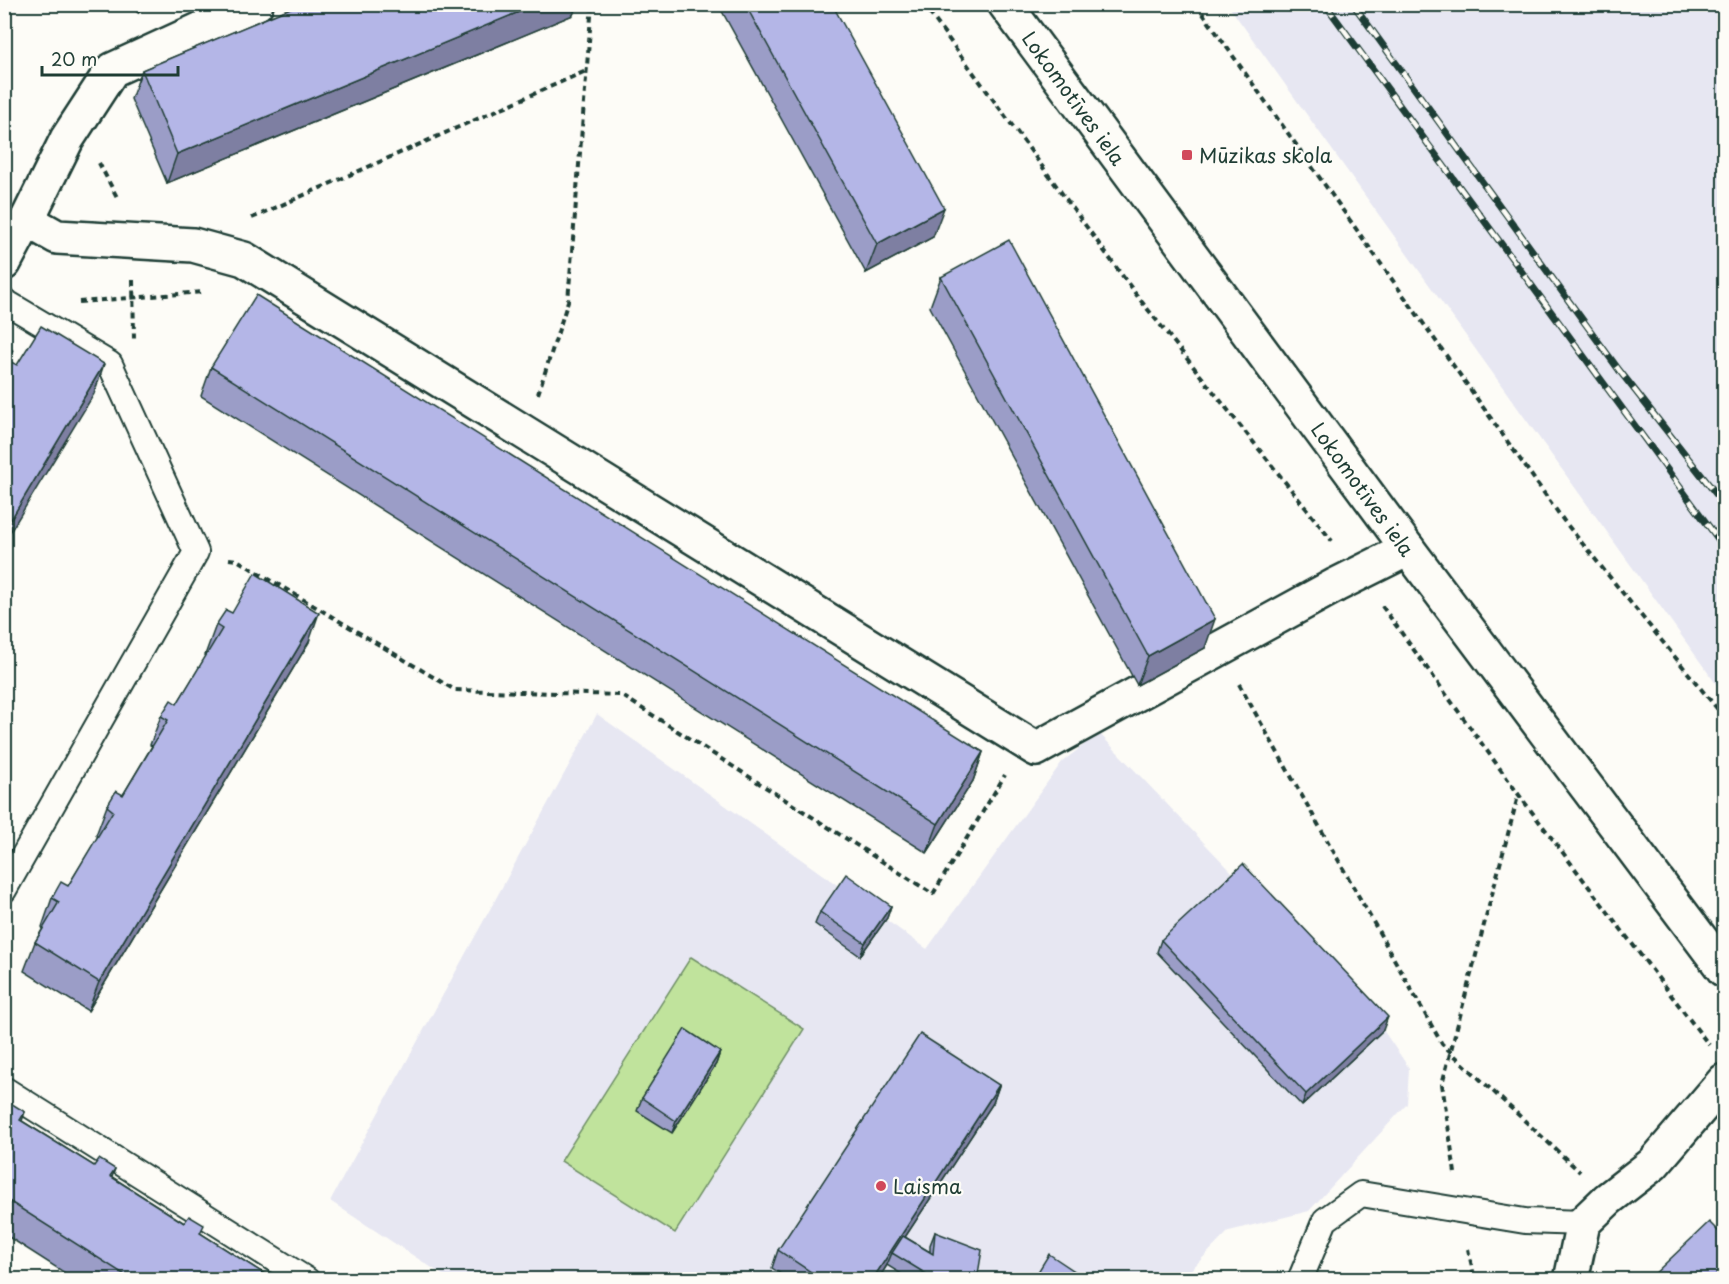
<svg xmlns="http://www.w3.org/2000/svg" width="1729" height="1284" font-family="'Playpen Sans',sans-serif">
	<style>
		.built { fill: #e7e7f2 }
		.green { fill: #c0e39c; stroke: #709068; stroke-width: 1.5 }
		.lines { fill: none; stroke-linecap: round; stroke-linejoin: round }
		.lane-casing { stroke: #1f3d34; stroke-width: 28 }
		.street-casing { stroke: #1f3d34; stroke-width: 38 }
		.secondary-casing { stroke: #1f3d34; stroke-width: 38 }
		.path { stroke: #1f3d34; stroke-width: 4; stroke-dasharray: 6 4.5; stroke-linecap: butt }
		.lane { stroke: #fdfcf7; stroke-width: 24 }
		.street { stroke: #fdfcf7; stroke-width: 33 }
		.secondary { stroke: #fdfcf7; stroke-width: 33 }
		.rail-casing { stroke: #1f3d34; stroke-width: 7 }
		.rail { stroke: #fdfcf7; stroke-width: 4.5; stroke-dasharray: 14; stroke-linecap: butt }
		.wall { fill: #9b9dc7; stroke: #1f3d34; stroke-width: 1.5 }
		.shaded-wall { fill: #7e7fa2; stroke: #1f3d34; stroke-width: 1.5 }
		.building { fill: #b4b6e7; stroke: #1f3d34; stroke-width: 1.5 }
		.poi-dot { fill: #d1495b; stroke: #fdfcf7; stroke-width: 2 }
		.labels { text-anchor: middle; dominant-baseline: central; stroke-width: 4.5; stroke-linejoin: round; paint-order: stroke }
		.street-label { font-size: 20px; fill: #1f3d34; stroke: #fdfcf7 }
		.poi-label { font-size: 20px; fill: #1f3d34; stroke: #fdfcf7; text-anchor: start }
	</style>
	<rect width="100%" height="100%" fill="#fdfcf7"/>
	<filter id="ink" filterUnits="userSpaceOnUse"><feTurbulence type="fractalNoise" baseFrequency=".0167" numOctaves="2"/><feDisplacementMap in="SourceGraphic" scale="12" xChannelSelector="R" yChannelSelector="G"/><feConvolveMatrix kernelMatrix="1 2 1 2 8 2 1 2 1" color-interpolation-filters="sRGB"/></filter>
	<g filter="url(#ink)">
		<g class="built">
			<path d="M 1228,5 L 1724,5 L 1724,695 L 1589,507 Z"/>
			<path d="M 597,714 L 927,949 L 1062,762 L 1099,733 L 1383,1030 L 1409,1068 L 1407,1104 L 1309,1211 L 1229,1231 L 1182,1279 L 449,1279 L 330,1201 Z"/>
		</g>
		<path class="green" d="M 691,957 L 804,1029 L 675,1233 L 561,1161 Z"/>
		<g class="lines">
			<g class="lane-casing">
				<g id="lane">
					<path d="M 4,301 L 110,364 L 196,552 L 4,890"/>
					<path d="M 4,1089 L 307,1280"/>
					<path d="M 1300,1280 L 1325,1220 L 1361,1194 L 1525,1221 L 1583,1223"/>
				</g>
			</g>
			<g class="street-casing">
				<g id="street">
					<path d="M 27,220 L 67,139 L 112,70 L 256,4"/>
					<path d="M 4,263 L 27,220 L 57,237 L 193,245 L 244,259 L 1036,749 L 1336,585 L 1408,549"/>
					<path d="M 1571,1280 L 1583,1223 L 1608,1199 L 1653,1164 L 1724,1081"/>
				</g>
			</g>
			<g class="secondary-casing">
				<path id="secondary" d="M 1005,4 L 1408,549 L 1724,970"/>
			</g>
			<g class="path">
				<path d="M 923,4 L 1138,297 L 1332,541"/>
				<path d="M 1196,4 L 1564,521 L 1724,717"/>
				<path d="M 137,13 L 145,4"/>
				<path d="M 99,163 L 118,199"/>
				<path d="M 252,218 L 586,71"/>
				<path d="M 133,280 L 134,339"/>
				<path d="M 79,302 L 203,292"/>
				<path d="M 4,362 L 12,349"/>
				<path d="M 538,394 L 568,301 L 592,4"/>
				<path d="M 229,559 L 237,560 L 455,690 L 621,695 L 933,894 L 1005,775"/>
				<path d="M 1382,606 L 1519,795 L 1709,1045"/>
				<path d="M 1239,684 L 1442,1044 L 1580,1172"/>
				<path d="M 1455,1173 L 1442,1084 L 1518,796"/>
				<path d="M 1468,1249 L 1475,1280"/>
			</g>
			<use href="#lane" class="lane"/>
			<use href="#street" class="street"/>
			<use href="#secondary" class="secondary"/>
			<g class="rail-casing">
				<g id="rail">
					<path d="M 1325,4 L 1724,547"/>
					<path d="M 1353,4 L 1619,370 L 1724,504"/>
				</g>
			</g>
			<use href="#rail" class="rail"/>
		</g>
		<g class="wall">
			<path d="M 300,4 L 577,4 L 573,15 L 167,183 L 131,99 L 142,70 Z"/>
			<path d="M 718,4 L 832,4 L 933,237 L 866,273 Z"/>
			<path d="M 941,277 L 1205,648 L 1137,685 L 930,307 Z"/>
			<path d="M 211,367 L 983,752 L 973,781 L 927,853 L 201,396 Z"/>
			<path d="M 232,613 L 309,642 L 88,1011 L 24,971 L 35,942 L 43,928 L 42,927 L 52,898 L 68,886 L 98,837 L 96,835 L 107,806 L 123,795 L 152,746 L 150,745 L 161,716 L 177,704 L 207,655 L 205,655 L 216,625 Z"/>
			<path d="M 891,906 L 887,918 L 860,956 L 815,924 L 820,912 Z"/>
			<path d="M 1161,940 L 1383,1030 L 1302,1106 L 1157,952 Z"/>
			<path d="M 720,1052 L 716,1064 L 672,1133 L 637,1111 L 642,1098 Z"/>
			<path d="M 999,1086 L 993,1103 L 905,1237 L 930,1252 L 930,1245 L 935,1232 L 977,1280 L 911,1280 L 887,1265 L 878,1280 L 790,1280 L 772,1268 L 778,1250 Z"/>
			<path d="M 4,1110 L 25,1112 L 22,1121 L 94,1166 L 115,1169 L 112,1177 L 274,1280 L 76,1280 L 4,1234 Z"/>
		</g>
		<g class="shaded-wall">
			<path d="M 538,4 L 577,4 L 573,15 L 167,183 L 177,154 Z"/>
			<path d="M 944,208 L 933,237 L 866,273 L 877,244 Z"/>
			<path d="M 104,364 L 94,394 L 4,542 L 4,531 Z"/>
			<path d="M 319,613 L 309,642 L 88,1011 L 99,982 Z"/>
			<path d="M 1215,619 L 1205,648 L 1137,685 L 1148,656 Z"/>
			<path d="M 983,752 L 973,781 L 927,853 L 938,824 Z"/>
			<path d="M 891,906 L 887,918 L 860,956 L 865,943 Z"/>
			<path d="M 1388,1017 L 1383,1030 L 1302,1106 L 1306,1094 Z"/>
			<path d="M 720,1052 L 716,1064 L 672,1133 L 676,1121 Z"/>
			<path d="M 999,1085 L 993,1103 L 894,1254 L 892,1253 L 887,1265 L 878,1280 L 872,1280 Z"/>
		</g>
		<g class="building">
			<path d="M 300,4 L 538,4 L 177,154 L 142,70 Z"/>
			<path d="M 745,4 L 832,4 L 944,208 L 877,244 Z"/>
			<path d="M 1009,240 L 1215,619 L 1148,656 L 941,277 Z"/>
			<path d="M 256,295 L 983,752 L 938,824 L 211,367 Z"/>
			<path d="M 41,326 L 104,364 L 4,531 L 4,386 L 8,381 L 4,379 L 4,368 L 9,361 L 17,365 Z"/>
			<path d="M 255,573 L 319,613 L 99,982 L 35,942 L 59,902 L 52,898 L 61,882 L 68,886 L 113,811 L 107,806 L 116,791 L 123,795 L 168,720 L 161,716 L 171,700 L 177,704 L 222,629 L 216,625 L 226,610 L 232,613 Z"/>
			<path d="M 1243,864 L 1388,1017 L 1306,1094 L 1161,940 Z"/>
			<path d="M 846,874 L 891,906 L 865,943 L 820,912 Z"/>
			<path d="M 685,1029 L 720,1052 L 676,1121 L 642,1098 Z"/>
			<path d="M 920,1034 L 999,1085 L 872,1280 L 823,1280 L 778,1250 Z"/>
			<path d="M 9,1102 L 25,1112 L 20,1120 L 94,1166 L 99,1159 L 115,1169 L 110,1176 L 184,1223 L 189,1216 L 204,1225 L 200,1233 L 274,1280 L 133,1280 L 4,1198 L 4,1110 Z"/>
			<path d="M 1709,1222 L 1725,1238 L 1725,1280 L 1648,1280 Z"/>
			<path d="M 935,1232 L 982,1250 L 977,1280 L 928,1280 L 928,1275 L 892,1253 L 903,1236 L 933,1254 Z"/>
			<path d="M 1049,1254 L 1088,1280 L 1033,1280 Z"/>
			<path d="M 280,1274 L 289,1280 L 276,1280 Z"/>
		</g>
	</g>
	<g class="poi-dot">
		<rect x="1181" y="149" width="12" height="12" rx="3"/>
		<circle cx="881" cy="1186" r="6"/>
	</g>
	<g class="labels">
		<g class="street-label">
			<text transform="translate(1074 98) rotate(54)">Lokomotīves iela</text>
			<text transform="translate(1363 489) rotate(54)">Lokomotīves iela</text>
		</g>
		<g class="poi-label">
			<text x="1199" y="155">Mūzikas skola</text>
			<text x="893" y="1186">Laisma</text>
		</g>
	</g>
	<rect width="1729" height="1284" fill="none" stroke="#fdfcf7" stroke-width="24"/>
	<rect x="12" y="12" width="1705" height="1260" fill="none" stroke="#1f3d34" stroke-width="2" filter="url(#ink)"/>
	<path d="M42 66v9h136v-9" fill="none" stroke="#1f3d34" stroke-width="3"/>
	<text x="51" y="66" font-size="18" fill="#1f3d34" stroke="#fdfcf7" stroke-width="4.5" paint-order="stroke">20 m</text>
</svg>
